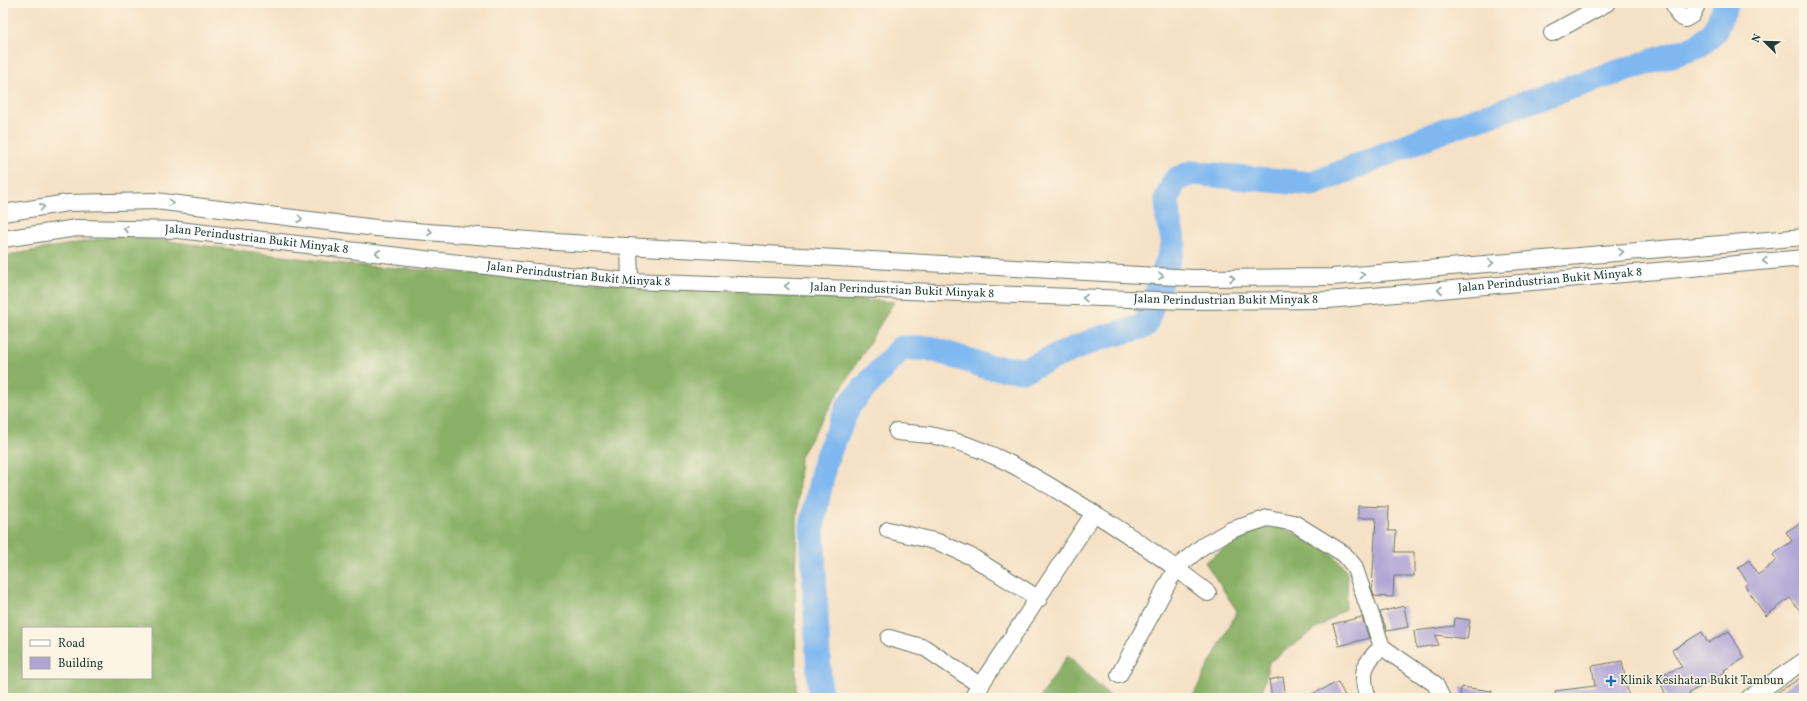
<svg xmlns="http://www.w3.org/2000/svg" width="1807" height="701" font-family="Vollkorn,serif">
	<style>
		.forest { fill: #89b066; stroke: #54764d; fill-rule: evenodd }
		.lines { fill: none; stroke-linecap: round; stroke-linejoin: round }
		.river { stroke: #7fb8f0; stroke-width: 25 }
		.building { fill: #b0a5d6 }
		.minor-casing { stroke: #6a7667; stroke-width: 18 }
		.minor { stroke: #fff; stroke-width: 16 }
		.oneway { stroke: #8f9e9a }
		.poi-dot { fill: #1f6fb2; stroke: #fcf5e5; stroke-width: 1.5 }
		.labels { text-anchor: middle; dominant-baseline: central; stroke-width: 3; stroke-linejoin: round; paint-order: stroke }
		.street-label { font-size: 12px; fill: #1f3d34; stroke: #fcf5e5 }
		.poi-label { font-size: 12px; fill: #1f3d34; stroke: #fcf5e5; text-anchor: start }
	</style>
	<rect width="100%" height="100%" fill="#fcf5e5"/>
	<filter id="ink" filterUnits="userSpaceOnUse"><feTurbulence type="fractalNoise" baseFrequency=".025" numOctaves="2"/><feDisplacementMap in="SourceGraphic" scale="8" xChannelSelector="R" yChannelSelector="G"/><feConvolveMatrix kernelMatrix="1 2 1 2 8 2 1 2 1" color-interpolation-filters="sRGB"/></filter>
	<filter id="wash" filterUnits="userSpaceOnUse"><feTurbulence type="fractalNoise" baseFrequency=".012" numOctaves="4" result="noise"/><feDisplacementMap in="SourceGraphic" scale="16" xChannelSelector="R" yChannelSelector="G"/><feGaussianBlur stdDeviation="0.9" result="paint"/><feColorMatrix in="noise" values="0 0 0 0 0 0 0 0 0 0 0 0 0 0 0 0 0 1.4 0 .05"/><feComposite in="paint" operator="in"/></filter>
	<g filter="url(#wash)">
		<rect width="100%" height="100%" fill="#f5e1c5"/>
		<g class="forest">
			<path d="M 122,235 L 352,265 L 894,302 L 800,456 L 795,576 L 796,698 L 3,698 L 3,256 ZM 23,628 L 151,628 L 151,678 L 23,678 Z"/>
			<path d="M 1272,525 C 1294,531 1341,551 1347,575 C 1349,582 1346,600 1345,609 L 1269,662 L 1263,688 L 1264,698 L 1192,698 L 1237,611 L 1205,562 L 1251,530 Z"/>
			<path d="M 1068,655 L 1112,698 L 1040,698 Z"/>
		</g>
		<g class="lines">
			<path class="river" d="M 820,698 L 812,527 L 825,461 L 849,405 L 901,348 L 929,348 L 988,367 L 1024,370 L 1097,339 L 1145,326 L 1174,243 L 1168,218 L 1167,198 L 1175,180 L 1191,173 L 1313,184 L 1447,129 L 1593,80 L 1697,47 L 1713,34 L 1727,3"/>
		</g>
		<g id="blocks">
			<g class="building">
				<path d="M 1358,506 L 1389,507 L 1388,531 L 1396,531 L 1395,552 L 1414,552 L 1414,576 L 1394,576 L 1393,597 L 1374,596 L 1372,590 L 1376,518 L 1358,518 Z"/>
				<path d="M 1804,520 L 1804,616 L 1790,598 L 1766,616 L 1745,586 L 1748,583 L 1738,568 L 1749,560 L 1758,575 L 1777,560 L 1773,555 L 1792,541 L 1786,532 Z"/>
				<path d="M 1404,606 L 1408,627 L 1387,631 L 1380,612 Z"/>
				<path d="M 1362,617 L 1369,638 L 1339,646 L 1333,624 Z"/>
				<path d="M 1455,618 L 1470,620 L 1467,639 L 1436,635 L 1438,645 L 1416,648 L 1414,631 L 1454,626 Z"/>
				<path d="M 1729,631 L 1745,658 L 1724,670 L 1725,672 L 1689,693 L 1691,698 L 1667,698 L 1658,676 L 1682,667 L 1672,650 L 1702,632 L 1708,643 Z"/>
				<path d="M 1622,661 L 1629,698 L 1556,698 L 1555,691 L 1595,686 L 1592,666 Z"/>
				<path d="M 1804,676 L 1804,698 L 1768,698 Z"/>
				<path d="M 1283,677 L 1286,698 L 1272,698 L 1269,680 Z"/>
				<path d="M 1338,682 L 1346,698 L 1304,698 Z"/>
				<path d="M 1461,687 L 1492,691 L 1491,698 L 1460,698 Z"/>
			</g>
		</g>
	</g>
	<g filter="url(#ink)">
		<use href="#blocks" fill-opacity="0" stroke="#6a7667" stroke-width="1"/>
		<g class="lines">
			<g class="minor-casing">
				<g id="minor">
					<path d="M 1673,3 L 1679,16 L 1685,19 L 1692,15 L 1698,3"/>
					<path d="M 1552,33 L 1607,3"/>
					<path d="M 3,213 L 68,203 L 155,201 L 376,228 L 555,242 L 1193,278 L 1332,277 L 1804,237"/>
					<path id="s1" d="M 3,239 L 77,228 L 179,230 L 536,272 L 630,281 L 1185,301 L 1328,300 L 1804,258"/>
					<path d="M 629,247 L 630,281"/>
					<path d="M 897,432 C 908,433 919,434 930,435 C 980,444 1026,471 1068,497 C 1116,526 1164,558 1208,593"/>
					<path d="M 888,530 L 938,542 L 972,557 L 1039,599"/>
					<path d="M 889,638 L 925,648 L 981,686"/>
					<path d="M 1119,675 L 1176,568 L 1203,546 L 1231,530 L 1268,518 L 1294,523 L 1344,554 L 1354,566 L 1382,647 L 1435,684 L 1442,698"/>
					<path d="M 972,698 L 1094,513"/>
					<path d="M 1368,698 C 1360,674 1363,663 1382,647"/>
					<path d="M 1749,698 L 1804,661"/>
				</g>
			</g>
			<use href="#minor" class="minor"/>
		</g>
		<defs><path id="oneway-chevron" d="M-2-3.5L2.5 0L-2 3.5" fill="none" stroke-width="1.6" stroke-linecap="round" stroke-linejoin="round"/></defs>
		<g class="oneway">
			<use href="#oneway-chevron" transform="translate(171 203) rotate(7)"/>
			<use href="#oneway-chevron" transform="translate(42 207) rotate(-7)"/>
			<use href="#oneway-chevron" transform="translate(300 219) rotate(7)"/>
			<use href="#oneway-chevron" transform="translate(126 229) rotate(-179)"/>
			<use href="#oneway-chevron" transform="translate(430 232) rotate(5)"/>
			<use href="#oneway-chevron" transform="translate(1621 252) rotate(-5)"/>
			<use href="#oneway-chevron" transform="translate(378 253) rotate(-173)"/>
			<use href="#oneway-chevron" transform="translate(1765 261) rotate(175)"/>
			<use href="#oneway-chevron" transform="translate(1491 263) rotate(-5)"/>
			<use href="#oneway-chevron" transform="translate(1362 275) rotate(-5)"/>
			<use href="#oneway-chevron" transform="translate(1161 276) rotate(3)"/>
			<use href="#oneway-chevron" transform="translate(1232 278)"/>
			<use href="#oneway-chevron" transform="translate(787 286) rotate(-178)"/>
			<use href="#oneway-chevron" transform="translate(1440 290) rotate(175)"/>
			<use href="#oneway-chevron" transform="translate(1085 298) rotate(-178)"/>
		</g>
	</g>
	<path class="poi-dot" d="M1609 675h4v4h4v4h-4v4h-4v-4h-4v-4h4z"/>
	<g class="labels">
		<g class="street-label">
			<text stroke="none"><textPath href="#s1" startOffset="255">Jalan Perindustrian Bukit Minyak 8</textPath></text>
			<text stroke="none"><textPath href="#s1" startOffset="579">Jalan Perindustrian Bukit Minyak 8</textPath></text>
			<text stroke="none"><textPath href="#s1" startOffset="1552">Jalan Perindustrian Bukit Minyak 8</textPath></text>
			<text stroke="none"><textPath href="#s1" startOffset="903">Jalan Perindustrian Bukit Minyak 8</textPath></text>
			<text stroke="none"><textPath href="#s1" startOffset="1227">Jalan Perindustrian Bukit Minyak 8</textPath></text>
		</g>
		<g class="poi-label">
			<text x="1620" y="681">Klinik Kesihatan Bukit Tambun</text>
		</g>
	</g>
	<rect width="1807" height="701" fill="none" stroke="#fcf5e5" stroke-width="16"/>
	<rect x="22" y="627" width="130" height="52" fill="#fcf5e5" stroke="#a4ab9e"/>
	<rect x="30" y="640" width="20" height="6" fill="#ffffff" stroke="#a4ab9e"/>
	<text x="58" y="647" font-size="12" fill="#1f3d34">Road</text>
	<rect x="30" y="657" width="20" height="12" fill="#b0a5d6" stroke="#a4ab9e"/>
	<text x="58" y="667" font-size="12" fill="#1f3d34">Building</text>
	<g transform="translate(1765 42) rotate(293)" stroke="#fcf5e5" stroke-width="3" paint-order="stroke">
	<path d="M0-3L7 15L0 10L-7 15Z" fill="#1f3d34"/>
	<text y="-6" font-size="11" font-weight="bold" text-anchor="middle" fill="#1f3d34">N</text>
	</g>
</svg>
